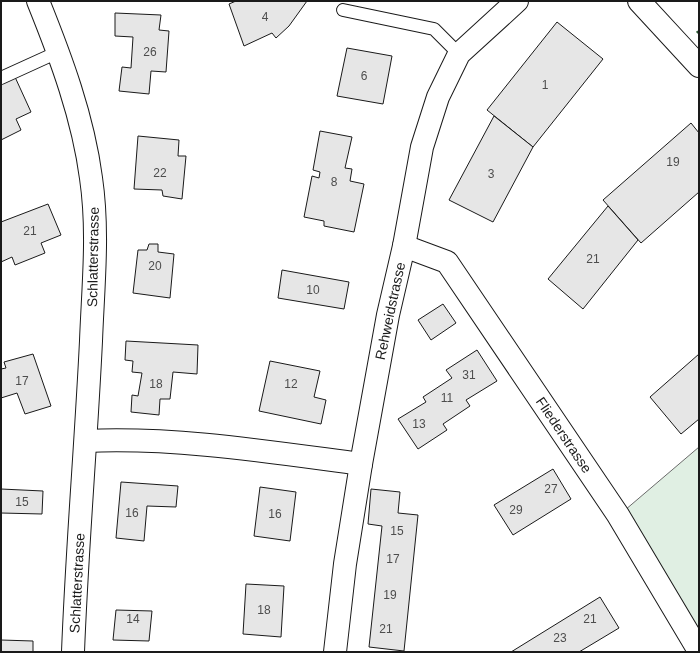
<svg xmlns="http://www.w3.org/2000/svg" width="700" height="653" font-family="Helvetica,sans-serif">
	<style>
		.green { fill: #e0efe3; stroke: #6a6a6a }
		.building { fill: #e6e6e6; stroke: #1a1a1a }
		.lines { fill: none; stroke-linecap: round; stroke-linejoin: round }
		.service-casing { stroke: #1a1a1a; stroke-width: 14 }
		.minor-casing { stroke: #1a1a1a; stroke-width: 24 }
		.service { stroke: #fff; stroke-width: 12 }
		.minor { stroke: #fff; stroke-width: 22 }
		.hedge { stroke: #2b5a34; stroke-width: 3; stroke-dasharray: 2 3; stroke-linecap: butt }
		.labels { text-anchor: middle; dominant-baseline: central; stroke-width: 3; stroke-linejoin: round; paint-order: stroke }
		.number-label { font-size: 12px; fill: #4d4d4d }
		.street-label { font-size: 14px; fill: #1a1a1a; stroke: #fff }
	</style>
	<rect width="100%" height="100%" fill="#fff"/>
	<path class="green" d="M 699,447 L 699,645 L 618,516 Z"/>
	<g class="building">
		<path d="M 236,1 L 307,1 L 289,26 L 276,38 L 272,33 L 244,46 L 229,4 Z"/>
		<path d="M 115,13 L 161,15 L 159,30 L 169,31 L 166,72 L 151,71 L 149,94 L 119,91 L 122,67 L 131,68 L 133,37 L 115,36 Z"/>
		<path d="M 557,22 L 603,59 L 533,147 L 487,110 Z"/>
		<path d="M 347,48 L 392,56 L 383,104 L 337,96 Z"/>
		<path d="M 15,77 L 31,112 L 16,119 L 21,130 L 1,140 L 1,84 Z"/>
		<path d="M 494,116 L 533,147 L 493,222 L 449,200 Z"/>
		<path d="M 691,123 L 699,133 L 699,192 L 641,243 L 603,200 Z"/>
		<path d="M 320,131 L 352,137 L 345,168 L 352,169 L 350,181 L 364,184 L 354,232 L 324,226 L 324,221 L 304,217 L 312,176 L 319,178 L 320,172 L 313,170 Z"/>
		<path d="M 138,136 L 179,140 L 178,156 L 186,156 L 182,199 L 163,196 L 162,190 L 134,189 Z"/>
		<path d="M 48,204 L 61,235 L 41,243 L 45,253 L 15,265 L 12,257 L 1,262 L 1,222 Z"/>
		<path d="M 608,206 L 638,240 L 583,309 L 548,279 Z"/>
		<path d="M 149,244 L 158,244 L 158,252 L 174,254 L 170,298 L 133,293 L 138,250 L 147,250 Z"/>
		<path d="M 282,270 L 349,282 L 344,309 L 278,298 Z"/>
		<path d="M 443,304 L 456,323 L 431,340 L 418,320 Z"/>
		<path d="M 126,341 L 198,345 L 197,374 L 173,372 L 170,399 L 160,399 L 159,415 L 131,412 L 132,395 L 138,396 L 142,373 L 132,372 L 133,361 L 125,360 Z"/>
		<path d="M 477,350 L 497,381 L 466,400 L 470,406 L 443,424 L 447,430 L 418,449 L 398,419 L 426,402 L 423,397 L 452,378 L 446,370 Z"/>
		<path d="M 33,354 L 51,406 L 25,414 L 17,393 L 1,398 L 1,369 L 6,368 L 4,362 Z"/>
		<path d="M 699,354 L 699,419 L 681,434 L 650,397 Z"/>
		<path d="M 270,361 L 320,371 L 314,397 L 326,400 L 321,424 L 259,411 Z"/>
		<path d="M 553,469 L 571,499 L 513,535 L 494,505 Z"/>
		<path d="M 121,482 L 178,486 L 176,507 L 147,506 L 144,541 L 116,538 Z"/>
		<path d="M 260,487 L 296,492 L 290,541 L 254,536 Z"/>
		<path d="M 1,489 L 43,491 L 42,514 L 1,513 Z"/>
		<path d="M 371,489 L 400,492 L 398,513 L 418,515 L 404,651 L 369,647 L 382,526 L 368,524 Z"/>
		<path d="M 246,584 L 284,586 L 281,637 L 243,634 Z"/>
		<path d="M 600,597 L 619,628 L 579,652 L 511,652 Z"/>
		<path d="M 116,610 L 152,611 L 149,641 L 113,640 Z"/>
		<path d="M 1,640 L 33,641 L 33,652 L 1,652 Z"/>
	</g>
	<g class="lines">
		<g class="service-casing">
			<g id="service">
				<path d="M 343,10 L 434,29 L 459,54"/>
				<path d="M 1,78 L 58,52"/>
			</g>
		</g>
		<g class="minor-casing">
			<g id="minor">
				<path d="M 38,1 C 61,58 83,117 91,178 C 99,232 93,287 91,341 C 86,444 77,548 73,652"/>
				<path d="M 639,1 L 699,66"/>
				<path d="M 404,246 L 447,262 L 618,515 L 699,651"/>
				<path d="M 86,441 C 178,437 270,452 361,464"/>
				<path d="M 335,652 L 345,564 L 361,464 L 388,315 L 404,246 L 422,147 L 438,97 L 459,54 L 517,1"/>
			</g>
		</g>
		<use href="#service" class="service"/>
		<use href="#minor" class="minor"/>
		<path class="hedge" d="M 697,33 L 699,31"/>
	</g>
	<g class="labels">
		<g class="number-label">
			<text x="265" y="17">4</text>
			<text x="150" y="52">26</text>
			<text x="364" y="76">6</text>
			<text x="545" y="85">1</text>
			<text x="673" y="162">19</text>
			<text x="160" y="173">22</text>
			<text x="491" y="174">3</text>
			<text x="334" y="182">8</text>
			<text x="30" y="231">21</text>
			<text x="593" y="259">21</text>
			<text x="155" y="266">20</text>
			<text x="313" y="290">10</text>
			<text x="469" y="375">31</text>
			<text x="22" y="381">17</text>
			<text x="156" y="384">18</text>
			<text x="291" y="384">12</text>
			<text x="447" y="398">11</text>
			<text x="419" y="424">13</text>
			<text x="551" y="489">27</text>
			<text x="22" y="502">15</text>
			<text x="516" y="510">29</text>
			<text x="132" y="513">16</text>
			<text x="275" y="514">16</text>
			<text x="397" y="531">15</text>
			<text x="393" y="559">17</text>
			<text x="390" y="595">19</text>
			<text x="264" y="610">18</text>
			<text x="133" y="619">14</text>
			<text x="590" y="619">21</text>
			<text x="386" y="629">21</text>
			<text x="560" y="638">23</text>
		</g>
		<g class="street-label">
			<text transform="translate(93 257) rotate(-89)">Schlatterstrasse</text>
			<text transform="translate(390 311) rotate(-78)">Rehweidstrasse</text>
			<text transform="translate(564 435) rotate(56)">Fliederstrasse</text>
			<text transform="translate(77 583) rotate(-87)">Schlatterstrasse</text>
		</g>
	</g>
	<rect width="700" height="653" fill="none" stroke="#1a1a1a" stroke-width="4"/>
</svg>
